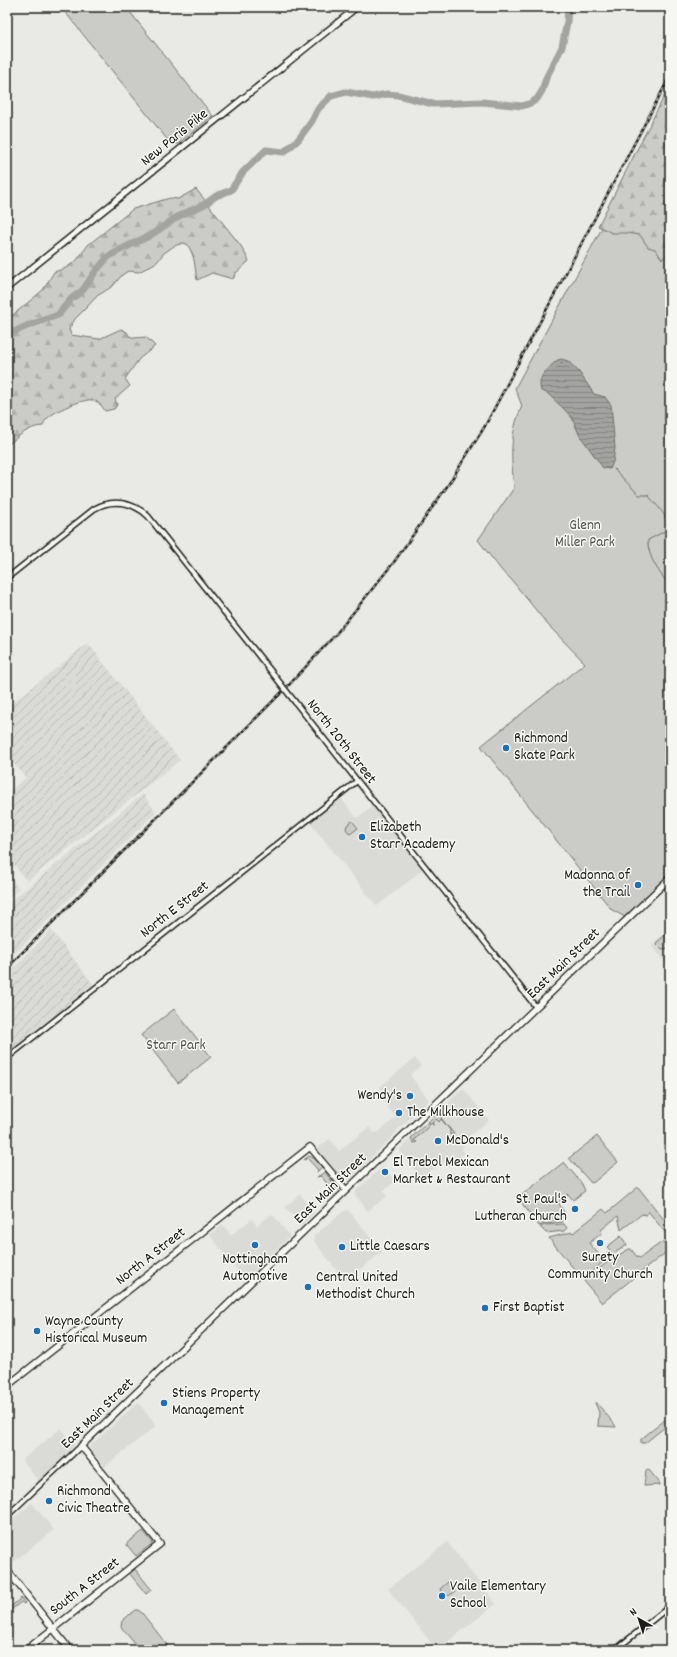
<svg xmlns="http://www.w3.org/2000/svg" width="677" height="1657" font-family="Dekko,sans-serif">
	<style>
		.built { fill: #dadad6 }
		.industrial { fill: url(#industrial-furrows) }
		.green { fill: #cbcbc7; stroke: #747472 }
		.forest { fill: url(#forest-firs); stroke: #747472 }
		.water { fill: url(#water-rules); stroke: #6d6d6c }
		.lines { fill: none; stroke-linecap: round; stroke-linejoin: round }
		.stream { stroke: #6d6d6c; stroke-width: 1 }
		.river { stroke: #a3a3a1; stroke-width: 7 }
		.tertiary-casing { stroke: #1c1c1c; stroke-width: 7 }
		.secondary-casing { stroke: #1c1c1c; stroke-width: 8 }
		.primary-casing { stroke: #1c1c1c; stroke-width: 8 }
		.trunk-casing { stroke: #1c1c1c; stroke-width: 8 }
		.tertiary { stroke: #f6f6f2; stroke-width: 4 }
		.secondary { stroke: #f6f6f2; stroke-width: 5 }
		.primary { stroke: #f6f6f2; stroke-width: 5.5 }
		.trunk { stroke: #f6f6f2; stroke-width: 5.5 }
		.rail-casing { stroke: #1c1c1c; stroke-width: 2.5 }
		.rail { stroke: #f6f6f2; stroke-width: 1; stroke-dasharray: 3; stroke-linecap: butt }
		.tertiary-bridge-casing { stroke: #1c1c1c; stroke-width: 7; stroke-linecap: butt }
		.tertiary-bridge { stroke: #f6f6f2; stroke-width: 4 }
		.poi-dot { fill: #1f6fb2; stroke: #f6f6f2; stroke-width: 1.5 }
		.labels { text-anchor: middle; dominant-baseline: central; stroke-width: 3; stroke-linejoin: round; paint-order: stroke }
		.street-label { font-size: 15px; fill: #1c1c1c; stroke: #f6f6f2 }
		.park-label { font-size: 15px; fill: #51514f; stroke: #f6f6f2 }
		.poi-label { font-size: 15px; fill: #1c1c1c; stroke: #f6f6f2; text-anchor: start }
	</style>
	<defs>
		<pattern id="industrial-furrows" width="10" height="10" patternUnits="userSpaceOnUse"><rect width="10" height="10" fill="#dadad6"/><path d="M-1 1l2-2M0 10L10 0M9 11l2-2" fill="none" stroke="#babab7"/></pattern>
		<pattern id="forest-firs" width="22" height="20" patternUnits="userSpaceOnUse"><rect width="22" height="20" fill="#cbcbc7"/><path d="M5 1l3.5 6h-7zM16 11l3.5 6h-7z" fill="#aeaeaa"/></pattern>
		<pattern id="water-rules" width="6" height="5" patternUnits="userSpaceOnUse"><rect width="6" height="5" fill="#a3a3a1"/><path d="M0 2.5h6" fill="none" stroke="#848482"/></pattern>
	</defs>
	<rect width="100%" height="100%" fill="#e9e9e5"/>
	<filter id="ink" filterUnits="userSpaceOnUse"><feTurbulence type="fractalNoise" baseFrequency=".025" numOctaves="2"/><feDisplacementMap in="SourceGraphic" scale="8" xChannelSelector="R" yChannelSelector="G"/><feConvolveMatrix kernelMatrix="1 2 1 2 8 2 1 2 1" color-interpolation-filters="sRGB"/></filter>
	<g filter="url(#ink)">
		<g class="built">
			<path d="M 338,795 L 357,818 L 375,804 L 425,868 L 377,906 L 308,820 Z"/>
			<path d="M 670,928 L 670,969 L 651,945 Z"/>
			<path d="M 415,1058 L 421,1066 L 410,1075 L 429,1100 L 396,1131 L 396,1133 L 361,1168 L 347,1178 L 339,1176 L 317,1149 L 330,1139 L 339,1151 L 369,1127 L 373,1132 L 377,1133 L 396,1118 L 378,1094 L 382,1090 L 380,1087 Z"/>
			<path d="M 463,1088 L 489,1120 L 461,1143 L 464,1146 L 461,1149 L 465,1153 L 449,1166 L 445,1161 L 421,1178 L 400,1152 L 400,1149 Z"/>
			<path d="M 383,1166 L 390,1173 L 389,1174 L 395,1182 L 383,1191 L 387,1196 L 368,1211 L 355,1195 L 356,1191 Z"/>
			<path d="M 300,1194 L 314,1213 L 301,1226 L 285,1207 Z"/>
			<path d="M 345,1210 L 349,1211 L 382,1252 L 345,1281 L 314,1241 L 314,1236 Z"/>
			<path d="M 272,1214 L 290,1236 L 245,1280 L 210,1235 L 223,1225 L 231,1235 L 252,1219 L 257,1226 Z"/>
			<path d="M 138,1402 L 156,1426 L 104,1467 L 90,1448 L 90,1446 Z"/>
			<path d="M 61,1428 L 75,1446 L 39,1482 L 22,1460 Z"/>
			<path d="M 32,1503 L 54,1530 L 8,1566 L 7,1564 L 7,1524 Z"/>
			<path d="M 447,1542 L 496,1604 L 437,1650 L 388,1589 Z"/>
		</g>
		<g class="industrial">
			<path d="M 88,643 L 180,760 L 27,881 L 7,856 L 7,793 L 26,778 L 7,755 L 7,707 Z"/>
			<path d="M 143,794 L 156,812 L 7,961 L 7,904 Z"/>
			<path d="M 7,874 L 19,889 L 7,899 Z"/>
			<path d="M 51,930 L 94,985 L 7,1053 L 7,975 Z"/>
		</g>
		<g class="green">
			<path d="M 61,7 L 126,7 L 213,116 L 178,144 L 170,143 Z"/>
			<path d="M 670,103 L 670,878 L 629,919 L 612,910 L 481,746 L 585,663 L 548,625 L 510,578 L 502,571 L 478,540 L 514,488 C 511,457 509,435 522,406 L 515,388 Z"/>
			<path d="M 352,821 L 358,828 L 350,834 L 346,829 L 347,825 Z"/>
			<path d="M 670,931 L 670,948 L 662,949 L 656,943 Z"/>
			<path d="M 174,1009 L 211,1057 L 178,1083 L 141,1035 Z"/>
			<path d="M 437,1113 L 454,1134 L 450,1135 L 450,1130 L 441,1119 L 439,1122 L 436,1119 L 432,1123 L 434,1125 L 428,1122 Z"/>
			<path d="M 428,1122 L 430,1125 L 414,1140 L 417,1142 L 414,1143 L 411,1138 Z"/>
			<path d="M 597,1136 L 618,1162 L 594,1182 L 591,1183 L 569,1158 Z"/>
			<path d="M 309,1156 L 314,1158 L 322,1167 L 317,1172 L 318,1170 L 307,1158 L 304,1160 Z"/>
			<path d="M 564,1162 L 582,1184 L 585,1191 L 573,1200 L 568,1194 L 558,1202 L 565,1214 L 560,1218 L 563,1222 L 544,1224 L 539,1226 L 518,1198 Z"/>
			<path d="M 325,1172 L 337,1188 L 333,1195 L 331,1193 L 333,1191 L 321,1176 L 317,1177 Z"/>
			<path d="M 638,1187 L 670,1227 L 670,1245 L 665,1239 L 668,1236 L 648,1211 L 646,1215 L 642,1214 L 621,1230 L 618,1216 L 601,1230 L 602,1233 L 589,1243 L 601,1257 L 603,1255 L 607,1259 L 582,1279 L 549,1238 L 572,1232 L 573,1233 L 603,1209 L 607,1213 Z"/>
			<path d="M 564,1224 L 567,1228 L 564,1231 L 546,1233 L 540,1227 L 545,1225 Z"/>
			<path d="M 621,1236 L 627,1245 L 610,1256 L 607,1252 L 610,1250 L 607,1247 Z"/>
			<path d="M 662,1242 L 669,1250 L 602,1303 L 584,1281 L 610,1260 L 629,1249 L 631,1249 L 637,1257 L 640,1258 Z"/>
			<path d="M 596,1402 L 615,1425 L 616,1427 L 598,1426 L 599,1412 L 595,1403 Z"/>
			<path d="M 670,1416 L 670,1423 L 645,1443 L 641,1443 L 641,1439 Z"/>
			<path d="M 648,1469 L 659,1482 L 660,1485 L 644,1486 L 646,1470 Z"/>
			<path d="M 143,1531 L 153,1543 L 136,1556 L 127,1545 L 127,1543 Z"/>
			<path d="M 135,1569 L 151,1589 L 151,1590 L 146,1594 L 130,1574 Z"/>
			<path d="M 448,1582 L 455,1592 L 450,1595 L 445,1596 L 440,1589 Z"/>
			<path d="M 21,1598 L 25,1603 L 24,1604 L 21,1602 L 7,1613 L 7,1610 Z"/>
			<path d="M 135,1610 L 138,1610 L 142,1613 L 171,1650 L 140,1650 L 121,1627 L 122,1621 Z"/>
		</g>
		<g class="forest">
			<path d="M 670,85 L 670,252 L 662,259 L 655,249 L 648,247 L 640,235 L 626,233 L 612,233 L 598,226 Z"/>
			<path d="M 196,189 L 241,246 L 249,261 L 236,273 L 233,279 L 212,273 L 197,280 C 194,264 196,258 187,244 L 183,243 L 174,246 L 164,253 L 157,262 L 139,272 L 128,271 L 122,275 L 113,286 L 97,296 L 86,308 L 75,319 L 69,329 L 71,335 L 99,339 L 121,329 L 127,332 L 129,336 L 135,338 L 146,337 L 155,346 L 139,359 L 125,379 L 130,386 L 115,399 L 117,405 L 114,409 L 105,411 C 102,406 99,402 93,400 C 84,398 51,412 46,420 C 44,421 44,424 43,426 C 29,426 17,437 7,446 L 7,320 L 43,290 L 54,272 L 66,268 L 77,260 L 88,245 L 133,209 L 170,198 L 178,199 Z"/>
		</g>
		<path class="water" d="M 561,359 L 568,361 L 579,372 L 594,394 L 605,397 L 611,405 L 615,448 L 613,462 L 610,469 L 603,468 L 579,434 L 572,418 L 564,409 L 547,393 L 541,391 C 538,379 542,374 551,366 C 554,363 556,360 561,359 Z"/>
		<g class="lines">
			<path class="stream" d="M 614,469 L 639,495 L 648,495 C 656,506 669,514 667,530 L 648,540 C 647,556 660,574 670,586"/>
			<path class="river" d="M 7,335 L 27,326 L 58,315 L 71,299 L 83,290 L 95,272 L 108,257 L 120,250 L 149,236 L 179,216 L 205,204 L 216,196 L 231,190 L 243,172 L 266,150 L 284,152 L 298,140 L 312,121 L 318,109 L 331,96 L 346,92 L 373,97 L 387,94 L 398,95 L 433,104 L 482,102 L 522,106 L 531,103 L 537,99 L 542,91 L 546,78 L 562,47 L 567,22 L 568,7"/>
			<g class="tertiary-casing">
				<g id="tertiary">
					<path d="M 7,578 L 94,509 C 112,498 133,502 148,516 L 270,670"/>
					<path d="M 295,702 L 536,1007"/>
					<path d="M 7,1058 L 357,781"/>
					<path d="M 7,1516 L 81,1446"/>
					<path d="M 615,1650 L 670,1606"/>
				</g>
			</g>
			<g class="secondary-casing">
				<path id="secondary" d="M 7,288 L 357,7"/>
			</g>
			<g class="primary-casing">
				<g id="primary">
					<path d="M 7,1386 L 310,1147 L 346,1190"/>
					<path d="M 26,1650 L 160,1544 L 81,1446 L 670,878"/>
				</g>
			</g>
			<g class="trunk-casing">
				<path id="trunk" d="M 7,1570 L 70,1650"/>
			</g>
			<use href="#tertiary" class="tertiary"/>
			<use href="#secondary" class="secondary"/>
			<use href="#primary" class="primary"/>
			<use href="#trunk" class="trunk"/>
			<g class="rail-casing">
				<path id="rail" d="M 7,968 L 288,686 L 336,634 L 394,562 L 448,485 L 485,426 L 670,76"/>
			</g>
			<use href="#rail" class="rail"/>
			<g class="tertiary-bridge-casing">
				<path id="tertiary-bridge" d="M 270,670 L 295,702"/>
			</g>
			<use href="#tertiary-bridge" class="tertiary-bridge"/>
		</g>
	</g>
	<g class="poi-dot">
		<circle cx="506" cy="748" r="4"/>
		<circle cx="362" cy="837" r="4"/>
		<circle cx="638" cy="885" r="4"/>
		<circle cx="410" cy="1096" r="4"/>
		<circle cx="399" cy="1113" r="4"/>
		<circle cx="438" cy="1141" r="4"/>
		<circle cx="385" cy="1172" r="4"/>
		<circle cx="575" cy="1209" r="4"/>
		<circle cx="600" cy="1243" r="4"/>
		<circle cx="255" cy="1245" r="4"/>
		<circle cx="342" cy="1247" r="4"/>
		<circle cx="308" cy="1287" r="4"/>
		<circle cx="485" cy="1308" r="4"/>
		<circle cx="37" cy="1331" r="4"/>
		<circle cx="164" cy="1403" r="4"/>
		<circle cx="49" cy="1501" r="4"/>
		<circle cx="442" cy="1596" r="4"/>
	</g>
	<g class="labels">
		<g class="street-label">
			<text transform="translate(175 138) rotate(-39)">New Paris Pike</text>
			<text transform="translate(341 742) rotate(52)">North 20th Street</text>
			<text transform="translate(175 910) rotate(-38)">North E Street</text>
			<text transform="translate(564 964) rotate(-44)">East Main Street</text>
			<text transform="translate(331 1189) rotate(-44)">East Main Street</text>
			<text transform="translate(151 1257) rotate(-38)">North A Street</text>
			<text transform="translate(98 1414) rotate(-44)">East Main Street</text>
			<text transform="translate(85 1587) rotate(-38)">South A Street</text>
		</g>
		<g class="park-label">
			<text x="585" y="526">Glenn<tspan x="585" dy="17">Miller Park</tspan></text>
			<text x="176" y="1046">Starr Park</text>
		</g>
		<g class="poi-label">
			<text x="514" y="739">Richmond<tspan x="514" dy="17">Skate Park</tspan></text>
			<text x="370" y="828">Elizabeth<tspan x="370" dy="17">Starr Academy</tspan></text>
			<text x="630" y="876" text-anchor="end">Madonna of<tspan x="630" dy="17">the Trail</tspan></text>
			<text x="402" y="1096" text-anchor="end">Wendy's</text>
			<text x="407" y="1113">The Milkhouse</text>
			<text x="446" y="1141">McDonald's</text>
			<text x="393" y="1163">El Trebol Mexican<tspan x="393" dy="17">Market &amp; Restaurant</tspan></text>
			<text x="567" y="1200" text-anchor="end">St. Paul's<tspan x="567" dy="17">Lutheran church</tspan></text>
			<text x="350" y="1247">Little Caesars</text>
			<text x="600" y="1258" text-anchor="middle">Surety<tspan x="600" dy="17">Community Church</tspan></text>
			<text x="255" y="1260" text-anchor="middle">Nottingham<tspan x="255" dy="17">Automotive</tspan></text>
			<text x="316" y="1278">Central United<tspan x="316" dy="17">Methodist Church</tspan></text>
			<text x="493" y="1308">First Baptist</text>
			<text x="45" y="1322">Wayne County<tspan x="45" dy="17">Historical Museum</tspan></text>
			<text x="172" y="1394">Stiens Property<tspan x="172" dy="17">Management</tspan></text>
			<text x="57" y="1492">Richmond<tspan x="57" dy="17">Civic Theatre</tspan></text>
			<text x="450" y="1587">Vaile Elementary<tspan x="450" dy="17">School</tspan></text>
		</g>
	</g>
	<rect width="677" height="1657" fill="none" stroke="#f6f6f2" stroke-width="24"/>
	<rect x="12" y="12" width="653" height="1633" fill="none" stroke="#1c1c1c" stroke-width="1.5" filter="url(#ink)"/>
	<g transform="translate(639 1619) rotate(321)" stroke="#f6f6f2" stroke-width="3" paint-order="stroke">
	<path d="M0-3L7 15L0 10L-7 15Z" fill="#1c1c1c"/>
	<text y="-6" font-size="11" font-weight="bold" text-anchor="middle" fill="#1c1c1c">N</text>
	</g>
</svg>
